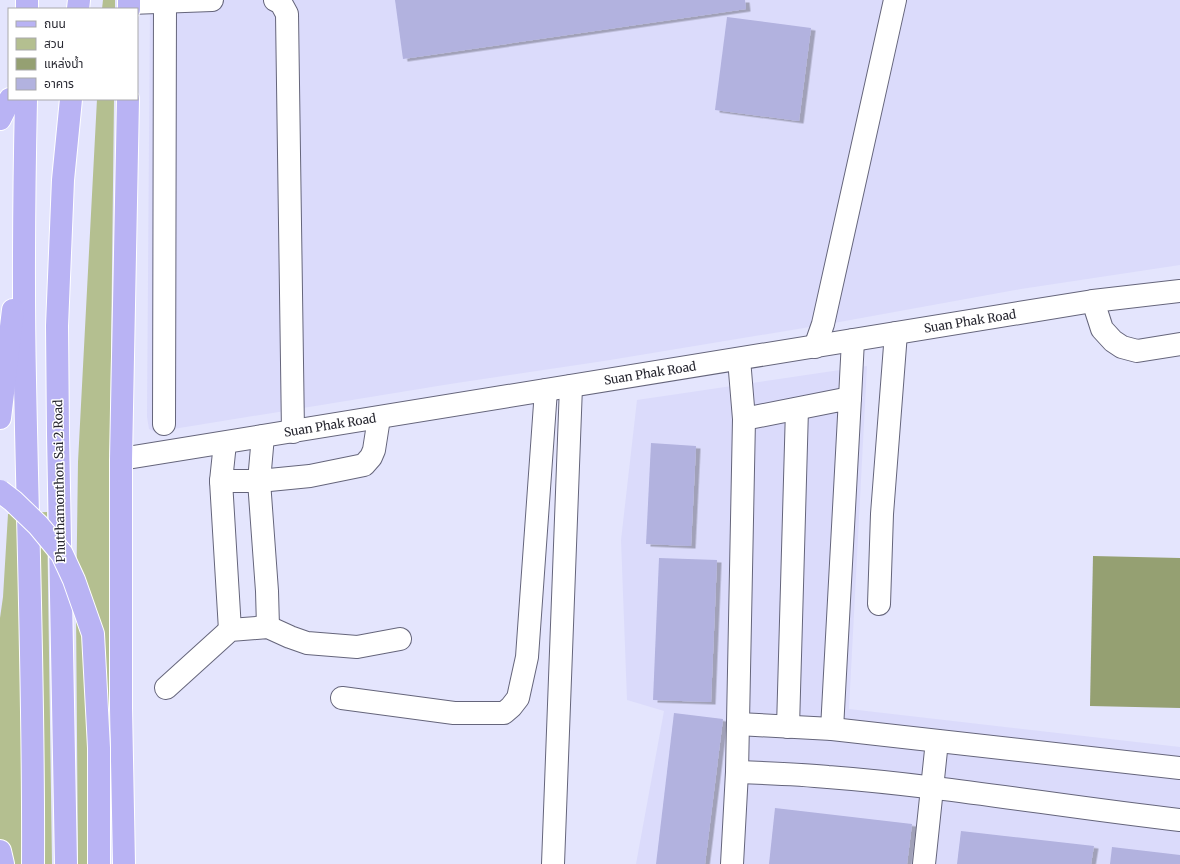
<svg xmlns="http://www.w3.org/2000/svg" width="1180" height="864" font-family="Merriweather,'Noto Sans Thai',serif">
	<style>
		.built { fill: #dbdbfb }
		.green { fill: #b4bf90 }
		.water { fill: #95a072 }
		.building { fill: #b2b2df; filter: url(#shadow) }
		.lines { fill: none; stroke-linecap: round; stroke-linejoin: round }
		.minor-casing { stroke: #65657b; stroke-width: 24 }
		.major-casing { stroke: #fff; stroke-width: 24 }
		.minor { stroke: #fff; stroke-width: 22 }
		.major { stroke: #b9b3f4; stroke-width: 22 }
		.major-bridge-casing { stroke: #fff; stroke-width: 24; stroke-linecap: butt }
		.major-bridge { stroke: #b9b3f4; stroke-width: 22 }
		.labels { text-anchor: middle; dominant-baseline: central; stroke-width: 3; stroke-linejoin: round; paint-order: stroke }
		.street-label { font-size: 12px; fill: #272730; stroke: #fff }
	</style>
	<defs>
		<filter id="shadow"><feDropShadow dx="4.5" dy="2.5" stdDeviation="0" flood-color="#0004"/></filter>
	</defs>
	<rect width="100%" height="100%" fill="#e4e5fd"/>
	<g class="built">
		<path d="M 150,0 L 1180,0 L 1180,265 L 1021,289 L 834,323 L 604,361 L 450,384 L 155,432 L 149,429 L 147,417 Z"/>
		<path d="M 867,366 L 849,709 L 1180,747 L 1180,864 L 636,864 L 664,711 L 627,700 L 621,540 L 637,400 Z"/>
	</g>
	<g class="green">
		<path d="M 103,0 L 115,0 L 115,9 L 102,9 Z"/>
		<path d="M 97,99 L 114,99 L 109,527 L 111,864 L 78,864 L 76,608 L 78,462 Z"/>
		<path d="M 47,512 L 52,864 L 0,864 L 0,618 L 3,597 L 8,514 Z"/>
	</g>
	<path class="water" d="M 1093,556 L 1180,558 L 1180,708 L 1090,706 Z"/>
	<g class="building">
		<path d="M 395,0 L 745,0 L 746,9 L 403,59 Z"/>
		<path d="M 727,17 L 811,28 L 799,121 L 715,110 Z"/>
		<path d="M 651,443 L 696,446 L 691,546 L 646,544 Z"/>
		<path d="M 659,558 L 717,560 L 711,702 L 653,700 Z"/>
		<path d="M 674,713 L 723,719 L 705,864 L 656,864 Z"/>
		<path d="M 775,808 L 912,824 L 907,864 L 769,864 Z"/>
		<path d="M 961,831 L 1094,846 L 1091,864 L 957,864 Z"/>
		<path d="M 1112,847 L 1180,855 L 1180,864 L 1110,864 Z"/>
	</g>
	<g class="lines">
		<g class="minor-casing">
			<g id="minor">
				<path d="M 275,0 L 281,3 L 287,14 L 293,432"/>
				<path d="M 130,3 L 212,0"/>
				<path d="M 1093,301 L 1102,329 L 1113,341 L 1122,347 L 1137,351 L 1180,344"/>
				<path d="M 815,347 L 823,324 L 895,0"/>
				<path d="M 850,398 L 853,340"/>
				<path d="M 744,419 L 850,398 L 832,729"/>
				<path d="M 164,424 L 165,2"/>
				<path d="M 263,436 L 259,481 L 267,591 L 268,627"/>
				<path d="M 225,443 L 221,481 L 230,630"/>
				<path d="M 121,459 L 1093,301 L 1180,291"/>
				<path d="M 221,481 L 259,481 L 310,476 L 364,465 L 371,457 L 374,450 L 379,418"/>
				<path d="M 879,604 L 882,514 L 896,333"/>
				<path d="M 166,688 L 230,630 L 268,627 L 290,637 L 307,643 L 357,647 L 400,639"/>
				<path d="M 342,698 L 454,713 L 504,713 L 511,707 L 518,698 L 527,657 L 546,390"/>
				<path d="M 738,724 L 832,729 L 1180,768"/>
				<path d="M 788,727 L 797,409"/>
				<path d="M 737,772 C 767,773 798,774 828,777 C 946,786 1063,807 1180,820"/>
				<path d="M 553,864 L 571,386"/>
				<path d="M 732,864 L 737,772 L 744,419 L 739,359"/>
				<path d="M 924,864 L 937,741"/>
			</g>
		</g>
		<g class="major-casing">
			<g id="major">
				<path d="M 129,0 L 129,9"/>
				<path d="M 27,9 L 27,0"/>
				<path d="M 78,9 L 79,0"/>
				<path d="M 26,99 C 24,193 23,286 25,380 C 28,541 34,703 33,864"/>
				<path d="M 0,119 L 10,99"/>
				<path d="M 0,418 L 13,310"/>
				<path d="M 0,851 L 3,864"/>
				<path d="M 66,864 L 58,434 L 57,326 L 63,180 L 71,99"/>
				<path d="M 124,864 L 121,708 L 121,459 L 128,99"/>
			</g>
		</g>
		<use href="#minor" class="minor"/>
		<use href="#major" class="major"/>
		<g class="major-bridge-casing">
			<path id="major-bridge" d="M 0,491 L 13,501 L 38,525 L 62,554 L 74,580 L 93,634 L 99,748 L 99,864"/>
		</g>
		<use href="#major-bridge" class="major-bridge"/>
	</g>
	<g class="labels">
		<g class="street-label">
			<text transform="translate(970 321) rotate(-9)">Suan Phak Road</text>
			<text transform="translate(650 373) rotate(-9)">Suan Phak Road</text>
			<text transform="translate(330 425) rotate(-9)">Suan Phak Road</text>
			<text transform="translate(59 481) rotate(-91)">Phutthamonthon Sai 2 Road</text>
		</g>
	</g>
	<rect x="8" y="8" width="130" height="92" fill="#ffffff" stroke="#a9a9ac"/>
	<rect x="16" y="21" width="20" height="6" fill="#b9b3f4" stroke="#a9a9ac"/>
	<text x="44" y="28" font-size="12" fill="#272730">ถนน</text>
	<rect x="16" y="38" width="20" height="12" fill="#b4bf90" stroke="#a9a9ac"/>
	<text x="44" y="48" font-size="12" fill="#272730">สวน</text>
	<rect x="16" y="58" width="20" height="12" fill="#95a072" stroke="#a9a9ac"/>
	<text x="44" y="68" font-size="12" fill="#272730">แหล่งน้ำ</text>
	<rect x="16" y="78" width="20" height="12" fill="#b2b2df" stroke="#a9a9ac"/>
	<text x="44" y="88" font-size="12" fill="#272730">อาคาร</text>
</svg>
